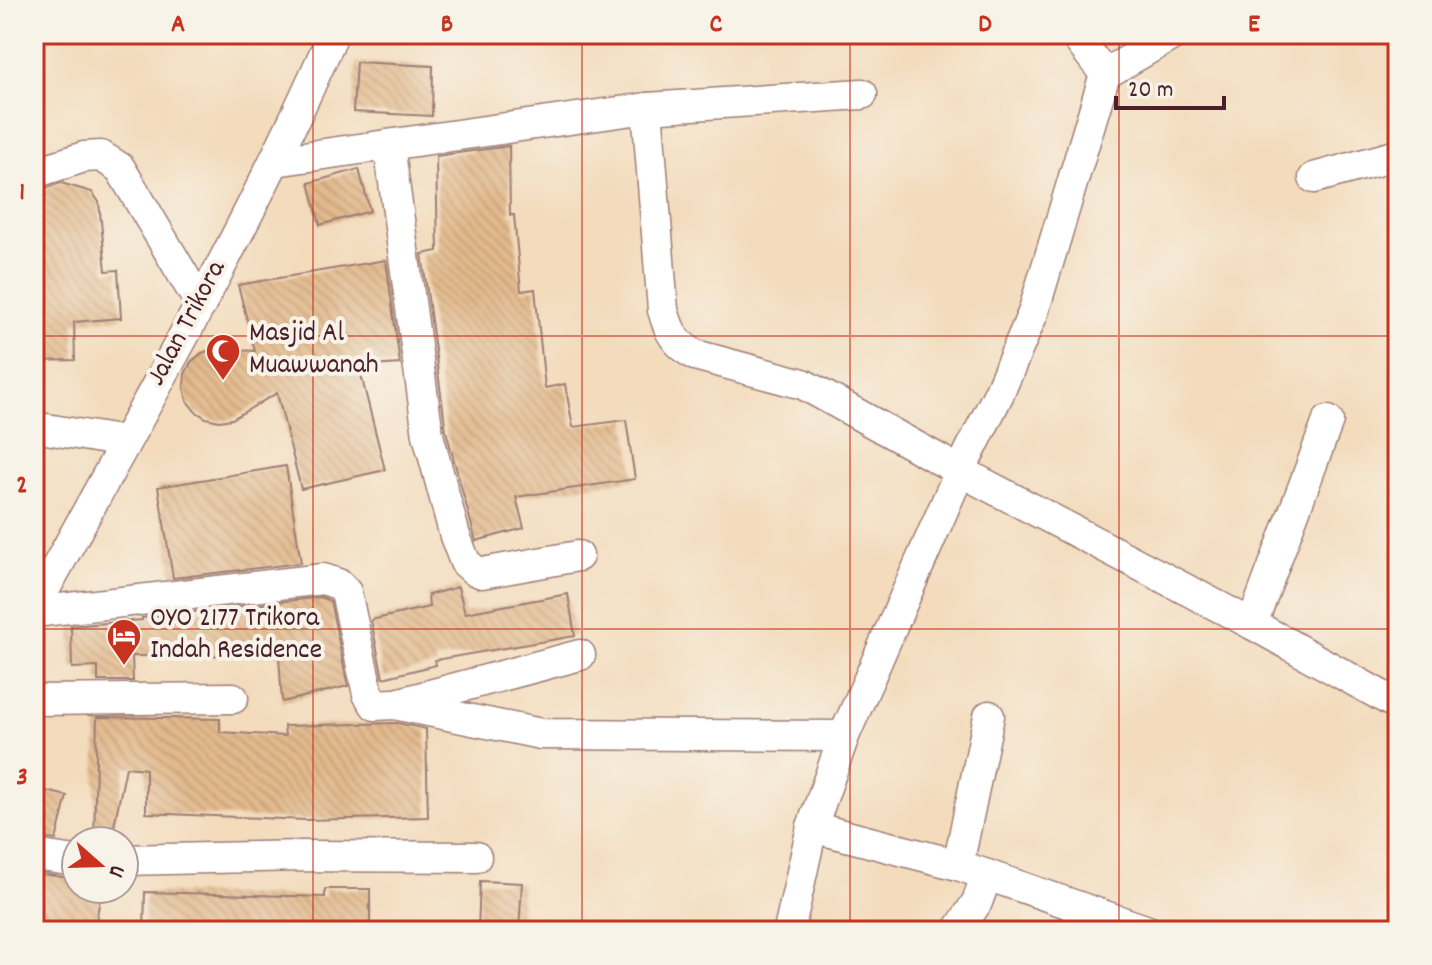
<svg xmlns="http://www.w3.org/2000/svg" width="1432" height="965" font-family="Dekko,sans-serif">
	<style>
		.building { fill: url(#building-back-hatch) }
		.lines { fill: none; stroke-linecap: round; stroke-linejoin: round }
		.minor-casing { stroke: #9e7d74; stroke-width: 33 }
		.minor { stroke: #fff; stroke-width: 30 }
		.grid { fill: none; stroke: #c8321e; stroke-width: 2; stroke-opacity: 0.55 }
		.labels { text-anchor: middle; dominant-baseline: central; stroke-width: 8; stroke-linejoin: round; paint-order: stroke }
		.street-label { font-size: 28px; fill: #4a1f2b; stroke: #f7f3e8 }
		.poi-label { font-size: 28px; fill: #4a1f2b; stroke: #f7f3e8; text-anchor: start }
		.neatline { fill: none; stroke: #c8321e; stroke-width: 3 }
		.grid-label { font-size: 26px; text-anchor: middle; font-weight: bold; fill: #c8321e }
	</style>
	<defs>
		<pattern id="building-back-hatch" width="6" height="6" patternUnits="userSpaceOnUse" patternTransform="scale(2)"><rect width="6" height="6" fill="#e2b98c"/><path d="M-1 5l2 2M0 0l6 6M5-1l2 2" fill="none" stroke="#c39f79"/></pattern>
	</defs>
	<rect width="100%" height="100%" fill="#f7f3e8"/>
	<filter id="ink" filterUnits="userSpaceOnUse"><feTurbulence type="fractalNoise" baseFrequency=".0125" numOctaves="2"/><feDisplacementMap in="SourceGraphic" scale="16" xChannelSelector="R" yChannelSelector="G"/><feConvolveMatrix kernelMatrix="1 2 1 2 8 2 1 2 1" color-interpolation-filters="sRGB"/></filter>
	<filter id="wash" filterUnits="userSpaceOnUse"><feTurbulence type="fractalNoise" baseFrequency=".006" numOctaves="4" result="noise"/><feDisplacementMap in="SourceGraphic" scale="32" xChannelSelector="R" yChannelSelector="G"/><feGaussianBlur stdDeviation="1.8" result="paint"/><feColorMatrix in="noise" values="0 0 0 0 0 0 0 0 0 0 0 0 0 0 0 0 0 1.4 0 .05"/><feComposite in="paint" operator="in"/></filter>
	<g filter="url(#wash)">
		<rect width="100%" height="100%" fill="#f3dbbc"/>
		<g id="blocks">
			<g class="building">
				<path d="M 356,62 L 433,66 L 432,116 L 353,112 Z"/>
				<path d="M 509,146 L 510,215 L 514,215 L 521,291 L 535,289 L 545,388 L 565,384 L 573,427 L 626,420 L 635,479 L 516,497 L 524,528 L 476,541 L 446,431 L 422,254 L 438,251 L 436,156 Z"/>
				<path d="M 359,169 L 370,211 L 320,225 L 309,183 Z"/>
				<path d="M 61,183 L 92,192 L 99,202 L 106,271 L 118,270 L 121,318 L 74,322 L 75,360 L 34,361 L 34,195 L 46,195 L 46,188 Z"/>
				<path d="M 386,260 L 400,364 L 359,367 L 385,470 L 301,489 L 277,393 L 232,419 L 219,421 L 206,418 L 195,411 L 187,401 L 184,387 L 185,374 L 191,362 L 202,353 L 214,349 L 255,351 L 238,285 Z"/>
				<path d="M 286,466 L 301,563 L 173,578 L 158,487 Z"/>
				<path d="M 458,587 L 465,613 L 568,594 L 575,636 L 435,660 L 436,665 L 383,678 L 371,620 L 429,607 L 428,595 Z"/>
				<path d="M 321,597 L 330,601 L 348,686 L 282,702 L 279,655 L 132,656 L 133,681 L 98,681 L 98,667 L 72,668 L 71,626 L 142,620 L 142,618 Z"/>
				<path d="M 97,717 L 220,719 L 220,732 L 285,736 L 284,726 L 397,723 L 426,729 L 428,817 L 305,820 L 146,813 L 146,769 L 126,767 L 111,841 L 94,841 Z"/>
				<path d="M 34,788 L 67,796 L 56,840 L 34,837 Z"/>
				<path d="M 34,873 L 76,879 L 76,889 L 102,889 L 94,931 L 34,931 Z"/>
				<path d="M 480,881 L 522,883 L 519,931 L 478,931 Z"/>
				<path d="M 325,889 L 370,889 L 370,931 L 144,931 L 145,892 L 325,897 Z"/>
			</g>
		</g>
	</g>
	<g filter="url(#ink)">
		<use href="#blocks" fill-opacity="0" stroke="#9e7d74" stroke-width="2"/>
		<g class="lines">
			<g class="minor-casing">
				<g id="minor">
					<path d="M 1105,74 L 1174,34"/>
					<path d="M 647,108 L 862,94"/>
					<path d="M 389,145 L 428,435 L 455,536 L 465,562 L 474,570 L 482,573 L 578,556"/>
					<path d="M 275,161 L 647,108 L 663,310 C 669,332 675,343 695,355 L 803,384 L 960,471 L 1252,624 L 1398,705"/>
					<path d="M 34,173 L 84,157 L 101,156 L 120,168 L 201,305"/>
					<path d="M 1314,178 L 1398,155"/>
					<path d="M 34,427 L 125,442"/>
					<path d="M 34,609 C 137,419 247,232 333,34"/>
					<path d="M 34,612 L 323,579 L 338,584 L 346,592 L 368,694 L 375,705 L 394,704 L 541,734 L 844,736"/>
					<path d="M 1252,624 L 1328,421"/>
					<path d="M 34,700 L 233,698"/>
					<path d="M 400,703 L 580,655"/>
					<path d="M 812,827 L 958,865 L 987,875 L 977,902 L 958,931"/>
					<path d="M 34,855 L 76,861"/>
					<path d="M 124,860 L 304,856 L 476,857"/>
					<path d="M 958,865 L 989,716"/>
					<path d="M 987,875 L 1148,931"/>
					<path d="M 789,931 L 812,827 L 844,736 L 960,471 L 999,393 L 1033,313 L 1105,74 L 1074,34"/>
				</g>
			</g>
			<use href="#minor" class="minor"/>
		</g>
	</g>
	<path class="grid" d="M 313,34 L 313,931M 582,34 L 582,931M 850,34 L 850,931M 1119,34 L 1119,931M 34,336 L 1398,336M 34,629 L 1398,629"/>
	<defs>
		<g id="mosque-pin" transform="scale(1.8)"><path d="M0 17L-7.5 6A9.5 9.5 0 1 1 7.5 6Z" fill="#c8321e" stroke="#f7f3e8"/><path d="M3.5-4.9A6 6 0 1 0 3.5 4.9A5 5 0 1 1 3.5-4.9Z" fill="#fff"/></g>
		<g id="hotel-pin" transform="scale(1.8)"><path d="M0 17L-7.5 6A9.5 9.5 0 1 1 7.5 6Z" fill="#c8321e" stroke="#f7f3e8"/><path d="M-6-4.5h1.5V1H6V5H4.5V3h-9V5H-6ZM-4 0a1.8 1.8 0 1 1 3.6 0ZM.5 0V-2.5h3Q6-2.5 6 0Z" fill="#fff"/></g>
	</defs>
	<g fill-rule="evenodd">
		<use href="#mosque-pin" x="223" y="351"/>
		<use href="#hotel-pin" x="124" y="636"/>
	</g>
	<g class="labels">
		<g class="street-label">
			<text transform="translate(188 324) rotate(-62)">Jalan Trikora</text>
		</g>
		<g class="poi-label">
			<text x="249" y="335">Masjid Al<tspan x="249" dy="32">Muawwanah</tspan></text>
			<text x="150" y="620">OYO 2177 Trikora<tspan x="150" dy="32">Indah Residence</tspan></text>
		</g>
	</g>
	<rect width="1432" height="965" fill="none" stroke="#f7f3e8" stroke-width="88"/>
	<g transform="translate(100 865) rotate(110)"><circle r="38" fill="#f7f3e8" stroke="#b29e9c" stroke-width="2"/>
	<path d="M0-6L14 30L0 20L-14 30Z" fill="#c8321e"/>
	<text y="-12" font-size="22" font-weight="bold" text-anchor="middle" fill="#4a1f2b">U</text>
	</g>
	<path d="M1116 96v12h108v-12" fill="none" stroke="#4a1f2b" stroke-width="4"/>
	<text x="1128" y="96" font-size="24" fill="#4a1f2b" stroke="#f7f3e8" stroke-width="6" paint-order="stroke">20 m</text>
	<rect x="44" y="44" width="1344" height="877" class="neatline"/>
	<g class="grid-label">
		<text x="178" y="31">A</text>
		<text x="447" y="31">B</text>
		<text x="716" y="31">C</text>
		<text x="985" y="31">D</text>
		<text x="1254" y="31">E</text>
		<text x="22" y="199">1</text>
		<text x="22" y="492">2</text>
		<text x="22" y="784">3</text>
	</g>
</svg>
